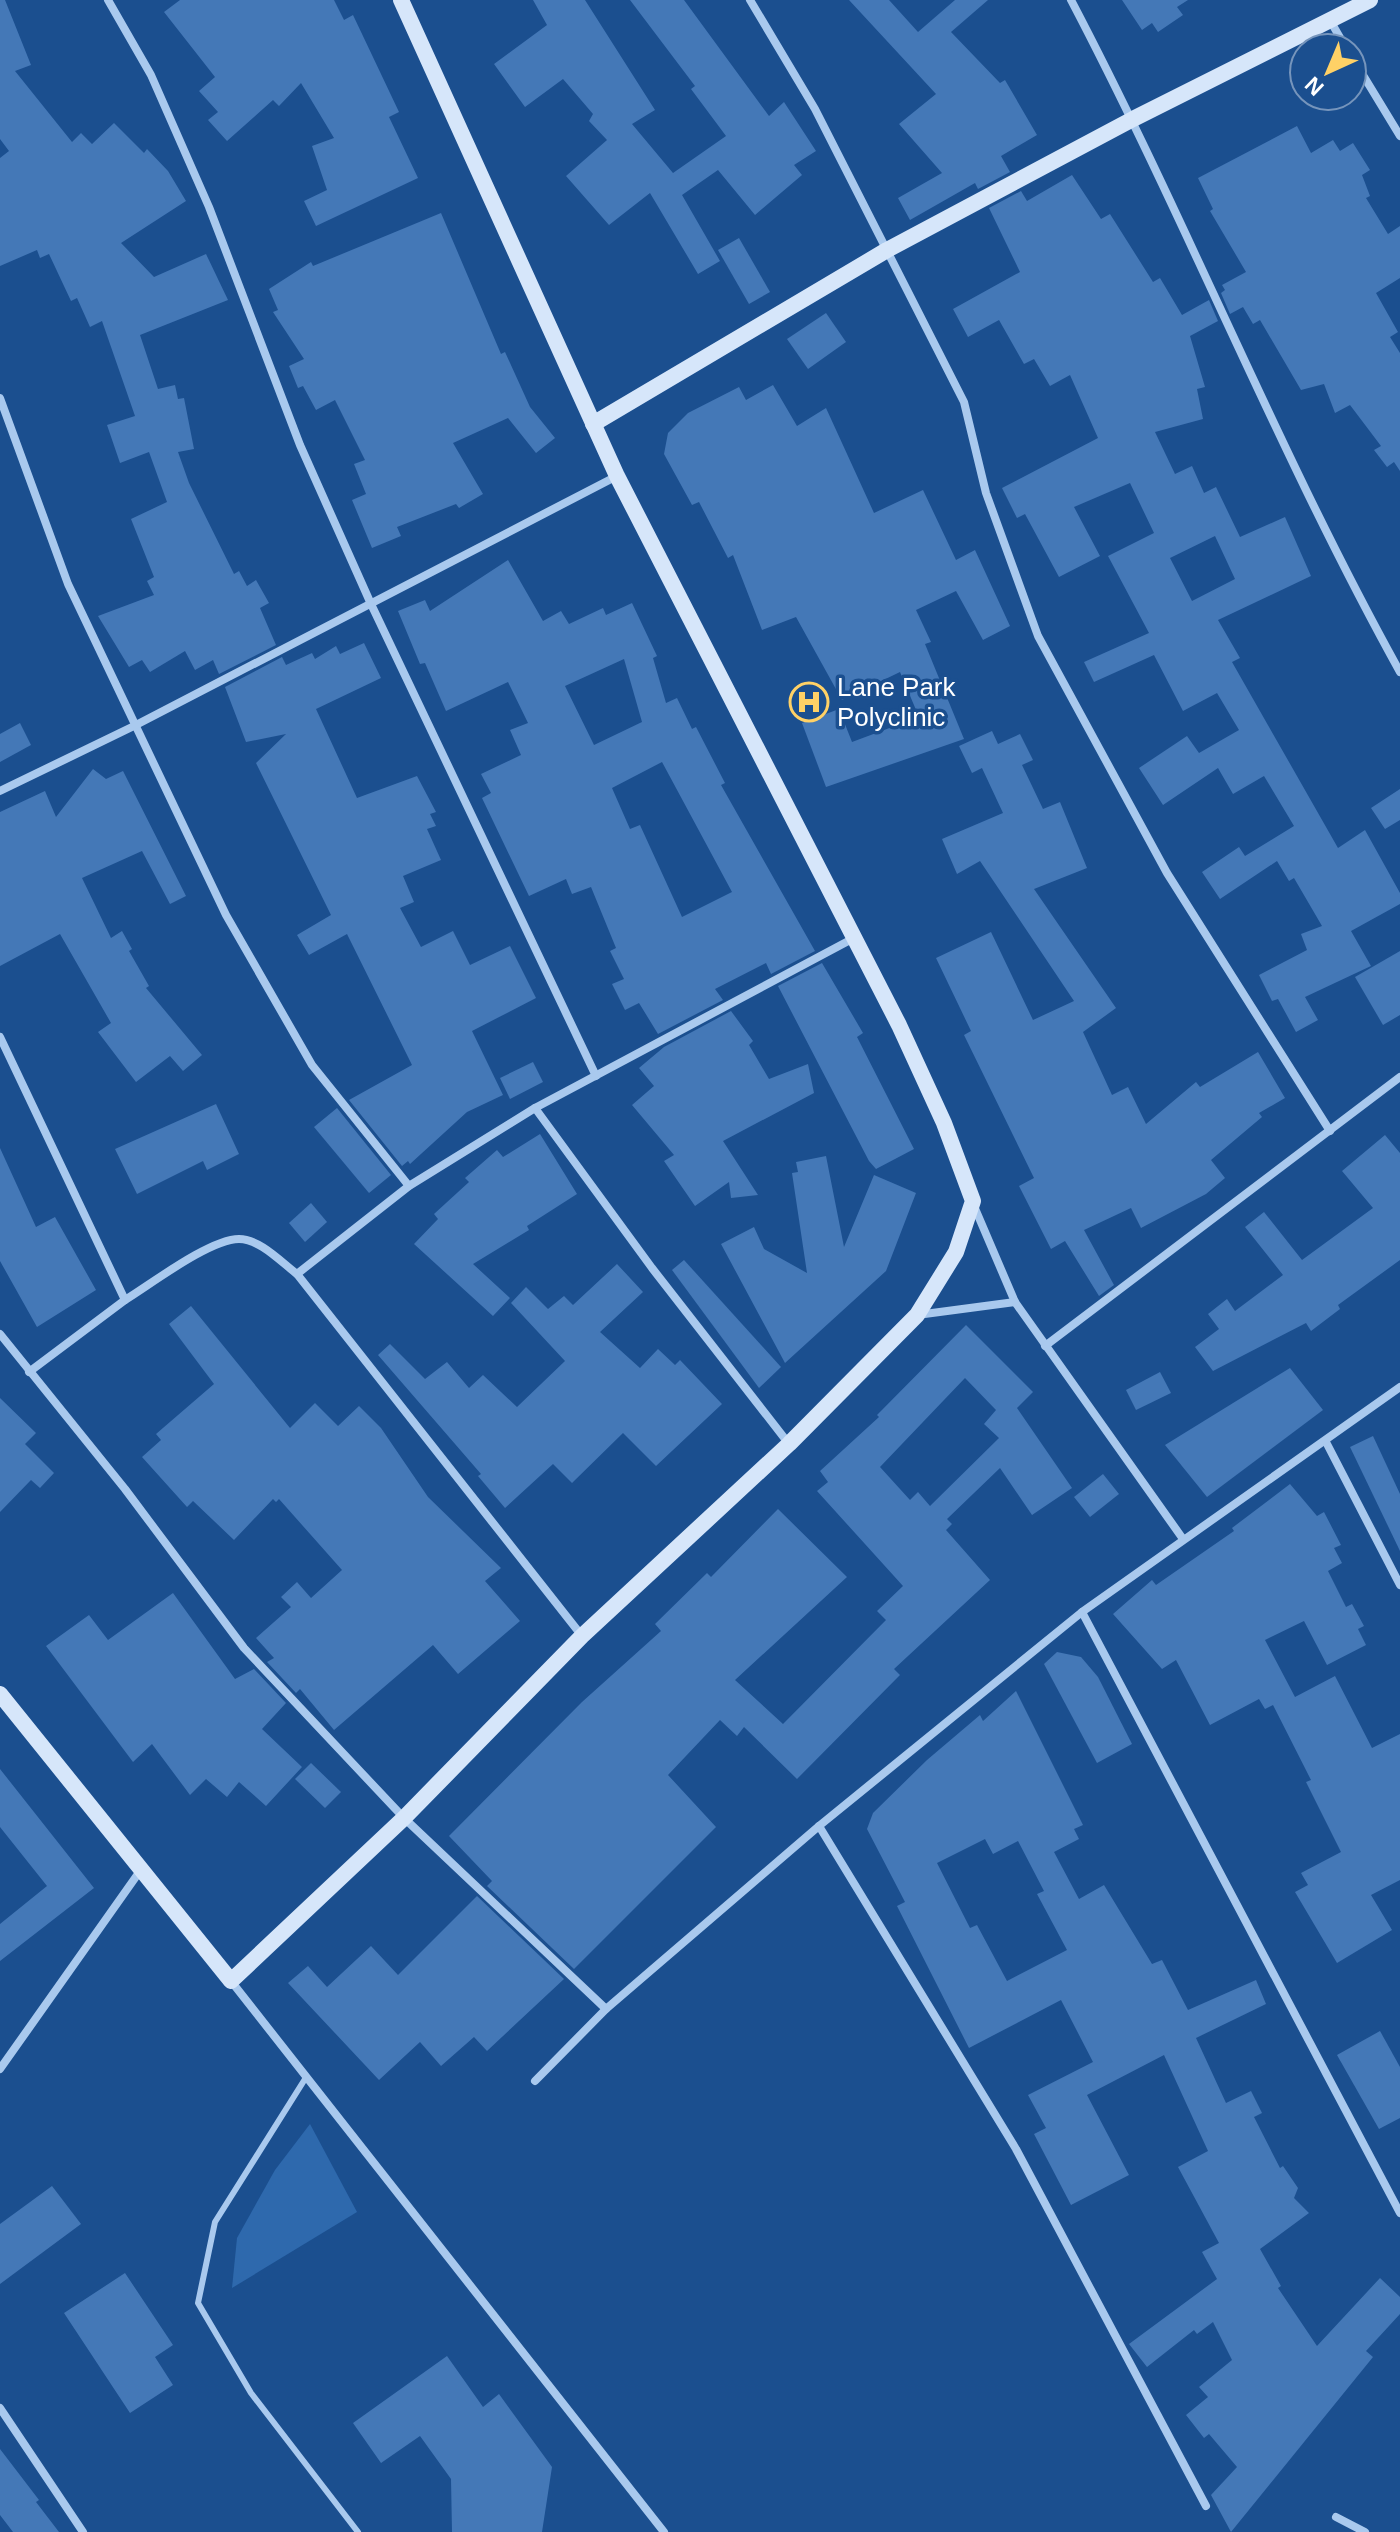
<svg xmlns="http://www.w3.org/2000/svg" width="1400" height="2532" font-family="Arial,sans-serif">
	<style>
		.green { fill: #2e69ad }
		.building { fill: #4478b7; fill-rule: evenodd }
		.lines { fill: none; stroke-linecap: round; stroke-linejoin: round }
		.lane { stroke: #a9c9ee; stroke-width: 6 }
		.street { stroke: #a9c9ee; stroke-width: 8 }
		.secondary { stroke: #d6e6fa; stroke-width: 16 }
		.labels { text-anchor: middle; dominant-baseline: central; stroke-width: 7; stroke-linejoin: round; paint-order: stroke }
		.poi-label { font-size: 26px; fill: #fff; stroke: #1b4f8f; text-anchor: start }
	</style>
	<rect width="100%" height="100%" fill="#1b4f8f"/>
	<path class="green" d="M 310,2124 L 357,2212 L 232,2288 L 237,2238 L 275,2170 Z"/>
	<g class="building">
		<path d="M 0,0 L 5,0 L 31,65 L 15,71 L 72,142 L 81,133 L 92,144 L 114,123 L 144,153 L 147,149 L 168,171 L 186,201 L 121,243 L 154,277 L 206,254 L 228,300 L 140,335 L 158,389 L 175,385 L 178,399 L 184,398 L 194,449 L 178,452 L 189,483 L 234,574 L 239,571 L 247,586 L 256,580 L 269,603 L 260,608 L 276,645 L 219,674 L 213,660 L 195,670 L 185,651 L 150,672 L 142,660 L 129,667 L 98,616 L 154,595 L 147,581 L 154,577 L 131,519 L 167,502 L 149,452 L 120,463 L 107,425 L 135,416 L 102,321 L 90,327 L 77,298 L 71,301 L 49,254 L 40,258 L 37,250 L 0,266 L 0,158 L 9,151 L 0,139 Z"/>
		<path d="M 180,0 L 334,0 L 344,20 L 353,15 L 399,112 L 389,117 L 418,178 L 316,226 L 304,201 L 327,190 L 312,146 L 334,138 L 301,83 L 279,106 L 273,100 L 227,141 L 208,120 L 218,112 L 199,91 L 215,77 L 164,12 Z"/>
		<path d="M 533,0 L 585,0 L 655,110 L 632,124 L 673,173 L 726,136 L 691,89 L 695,86 L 630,0 L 684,0 L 769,116 L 784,102 L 816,151 L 794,165 L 802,175 L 755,215 L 718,170 L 682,195 L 720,261 L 698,274 L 650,193 L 609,225 L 566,176 L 607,140 L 589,121 L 593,114 L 563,79 L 525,107 L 494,64 L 547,25 Z"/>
		<path d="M 849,0 L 889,0 L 918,32 L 955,0 L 988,0 L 951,32 L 1000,83 L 1005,80 L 1037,135 L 1001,156 L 1010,172 L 978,189 L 975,183 L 910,220 L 898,198 L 942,173 L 899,124 L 936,94 Z"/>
		<path d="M 1122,0 L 1188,0 L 1177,7 L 1183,15 L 1158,32 L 1152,23 L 1142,30 Z"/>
		<path d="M 1297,126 L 1311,153 L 1333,140 L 1340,151 L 1353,143 L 1370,170 L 1362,175 L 1370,196 L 1366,198 L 1388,234 L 1400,226 L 1400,278 L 1376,293 L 1398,332 L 1390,337 L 1400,353 L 1400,471 L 1394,462 L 1387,467 L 1374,450 L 1381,446 L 1350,405 L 1335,413 L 1324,384 L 1301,390 L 1260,320 L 1253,324 L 1243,307 L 1230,314 L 1221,293 L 1225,290 L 1222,285 L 1246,272 L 1210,211 L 1213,209 L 1198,178 Z"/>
		<path d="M 1072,175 L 1101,219 L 1110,214 L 1153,282 L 1160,278 L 1182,315 L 1209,300 L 1218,321 L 1190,336 L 1205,387 L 1197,389 L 1203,419 L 1155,432 L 1175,474 L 1192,466 L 1204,493 L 1216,487 L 1240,537 L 1285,517 L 1311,576 L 1218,620 L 1240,658 L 1232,662 L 1338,848 L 1365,830 L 1400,893 L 1400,904 L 1351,931 L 1371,966 L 1305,997 L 1318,1020 L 1296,1032 L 1278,999 L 1272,1001 L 1259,975 L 1307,950 L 1301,934 L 1322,926 L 1294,878 L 1289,881 L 1277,861 L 1220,899 L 1202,872 L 1239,847 L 1245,856 L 1294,826 L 1264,776 L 1233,794 L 1218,768 L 1163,805 L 1139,768 L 1187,736 L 1199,753 L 1239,730 L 1217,693 L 1183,711 L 1154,655 L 1094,682 L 1084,662 L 1149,633 L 1108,556 L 1154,533 L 1130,483 L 1074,507 L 1100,556 L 1059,577 L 1025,514 L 1017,518 L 1002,488 L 1098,438 L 1070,375 L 1050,386 L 1034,359 L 1024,364 L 999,320 L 968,337 L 953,309 L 1020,272 L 989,208 L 1021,191 L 1027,201 ZM 1215,536 L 1235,579 L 1192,601 L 1170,558 Z"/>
		<path d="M 441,213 L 501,354 L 505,352 L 530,407 L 555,438 L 536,453 L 508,418 L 453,443 L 483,494 L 459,508 L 456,504 L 397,527 L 401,536 L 372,548 L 352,500 L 366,494 L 354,464 L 365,460 L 335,400 L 316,410 L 303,386 L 298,388 L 289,366 L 304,359 L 273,312 L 278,310 L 269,289 L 311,262 L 313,266 Z"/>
		<path d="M 739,238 L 770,292 L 749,304 L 718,250 Z"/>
		<path d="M 826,313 L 846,342 L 808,369 L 787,339 Z"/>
		<path d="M 773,385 L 797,426 L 826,408 L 874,513 L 923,490 L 956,560 L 975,550 L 1010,626 L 983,640 L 956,591 L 916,610 L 931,642 L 925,644 L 964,739 L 826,787 L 802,723 L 839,709 L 852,742 L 919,717 L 900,672 L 842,700 L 796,617 L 762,630 L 733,555 L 728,558 L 699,502 L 692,505 L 664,454 L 668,433 L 688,413 L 739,387 L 746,400 Z"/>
		<path d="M 508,560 L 543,621 L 561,611 L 569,624 L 603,608 L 606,615 L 632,603 L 657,656 L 653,658 L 666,703 L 677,698 L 692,729 L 696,727 L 725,783 L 721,785 L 815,951 L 771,974 L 766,963 L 715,989 L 723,1000 L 658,1034 L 639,1003 L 625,1010 L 612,984 L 624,979 L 610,951 L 616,948 L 591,887 L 572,894 L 566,879 L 529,896 L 482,798 L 491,793 L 481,774 L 521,755 L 510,730 L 528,723 L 508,682 L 446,711 L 425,663 L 420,664 L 398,611 L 425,600 L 430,611 ZM 624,659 L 642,722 L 594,745 L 565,686 ZM 662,762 L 732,892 L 682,917 L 640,825 L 630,829 L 612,788 Z"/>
		<path d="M 364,643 L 381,678 L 316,709 L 357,798 L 417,776 L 436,812 L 430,814 L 436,826 L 427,829 L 441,860 L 403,876 L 414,902 L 400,908 L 421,947 L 453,931 L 470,965 L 510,946 L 536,998 L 472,1031 L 503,1095 L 467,1112 L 410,1164 L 408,1161 L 402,1166 L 349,1100 L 412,1065 L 347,934 L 309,955 L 297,935 L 331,915 L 256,763 L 286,734 L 246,742 L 225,687 L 282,657 L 286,665 L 312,653 L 315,659 L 336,646 L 340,654 Z"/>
		<path d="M 20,723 L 31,745 L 0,762 L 0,734 Z"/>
		<path d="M 992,731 L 998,744 L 1020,734 L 1033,760 L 1022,765 L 1043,809 L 1060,802 L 1087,868 L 1034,889 L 1116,1008 L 1083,1032 L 1112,1095 L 1128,1087 L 1146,1124 L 1196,1082 L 1200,1087 L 1258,1052 L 1285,1098 L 1259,1113 L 1262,1117 L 1211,1160 L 1225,1178 L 1206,1194 L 1141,1228 L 1131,1208 L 1084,1230 L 1114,1285 L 1099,1296 L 1065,1241 L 1051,1249 L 1019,1186 L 1034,1178 L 964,1035 L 971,1031 L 936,958 L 991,932 L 1033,1020 L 1074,1001 L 980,861 L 957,874 L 942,839 L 1003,813 L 982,768 L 972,773 L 959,746 Z"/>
		<path d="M 93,769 L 106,779 L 123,771 L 186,896 L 170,904 L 142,851 L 82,878 L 111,938 L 122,931 L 132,949 L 129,951 L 149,986 L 146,988 L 202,1055 L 183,1071 L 170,1056 L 136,1082 L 98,1032 L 111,1023 L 60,934 L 0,966 L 0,812 L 45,791 L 56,817 Z"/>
		<path d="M 1400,789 L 1400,820 L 1385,829 L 1371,808 Z"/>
		<path d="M 1400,951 L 1400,1015 L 1383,1025 L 1355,977 Z"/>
		<path d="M 822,963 L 863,1033 L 857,1037 L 914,1149 L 876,1169 L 869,1161 L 778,986 Z"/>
		<path d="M 731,1011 L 753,1041 L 749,1045 L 769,1079 L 808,1064 L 814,1093 L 723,1141 L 758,1195 L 731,1198 L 729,1182 L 695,1206 L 664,1161 L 674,1155 L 632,1105 L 654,1086 L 639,1068 L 664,1047 Z"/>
		<path d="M 533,1062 L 543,1082 L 510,1099 L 500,1078 Z"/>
		<path d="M 216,1104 L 239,1154 L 207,1170 L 203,1161 L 137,1194 L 115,1149 Z"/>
		<path d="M 337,1108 L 391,1175 L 369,1193 L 314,1127 Z"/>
		<path d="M 540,1134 L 577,1194 L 527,1226 L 529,1230 L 473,1264 L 510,1298 L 493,1316 L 414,1244 L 438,1219 L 434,1214 L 469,1182 L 465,1178 L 497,1150 L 503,1157 Z"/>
		<path d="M 1385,1135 L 1400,1153 L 1400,1260 L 1338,1305 L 1340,1309 L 1311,1331 L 1306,1323 L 1213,1371 L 1195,1347 L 1219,1329 L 1208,1314 L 1227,1299 L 1235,1311 L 1283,1275 L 1245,1227 L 1264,1212 L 1302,1260 L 1373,1208 L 1342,1171 Z"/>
		<path d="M 0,1148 L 36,1227 L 55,1217 L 96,1290 L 37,1327 L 0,1261 Z"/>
		<path d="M 826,1156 L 844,1247 L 874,1175 L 916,1193 L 886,1271 L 785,1363 L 721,1244 L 754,1227 L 764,1249 L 807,1273 L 792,1173 L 798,1172 L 796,1162 Z"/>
		<path d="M 311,1203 L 327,1222 L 305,1242 L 289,1223 Z"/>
		<path d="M 684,1260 L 781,1367 L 759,1388 L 672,1270 Z"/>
		<path d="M 617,1264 L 643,1292 L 600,1332 L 640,1368 L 658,1349 L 675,1365 L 680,1360 L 722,1404 L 656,1466 L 623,1433 L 572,1483 L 553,1464 L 505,1508 L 478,1476 L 481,1474 L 378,1355 L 390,1344 L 425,1379 L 447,1362 L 469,1388 L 483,1375 L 517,1407 L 565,1361 L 511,1303 L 526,1287 L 548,1309 L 564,1296 L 573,1305 Z"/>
		<path d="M 191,1306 L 290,1428 L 315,1403 L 338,1426 L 359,1406 L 381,1428 L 428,1497 L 501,1568 L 485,1581 L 520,1621 L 458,1674 L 433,1645 L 334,1730 L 300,1689 L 296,1693 L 267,1662 L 274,1658 L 256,1638 L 291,1607 L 281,1597 L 297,1582 L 311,1598 L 342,1570 L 279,1499 L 276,1502 L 273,1499 L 234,1540 L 193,1501 L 187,1507 L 142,1457 L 161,1440 L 156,1434 L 214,1384 L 169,1324 Z"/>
		<path d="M 966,1325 L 1033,1392 L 1017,1408 L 1072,1488 L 1032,1515 L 1000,1468 L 947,1519 L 952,1524 L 946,1530 L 990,1580 L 894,1669 L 900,1675 L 797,1779 L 744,1727 L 737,1736 L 720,1720 L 668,1775 L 716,1827 L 574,1969 L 487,1886 L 492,1881 L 449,1836 L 582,1702 L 661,1631 L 655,1624 L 707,1573 L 711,1577 L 778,1509 L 847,1577 L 735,1680 L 783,1724 L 886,1620 L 877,1611 L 903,1586 L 817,1491 L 828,1482 L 820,1471 L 879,1417 L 877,1415 ZM 965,1378 L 996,1410 L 984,1424 L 999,1438 L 930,1506 L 918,1492 L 910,1500 L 880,1467 Z"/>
		<path d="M 1290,1368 L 1323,1410 L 1207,1497 L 1165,1445 Z"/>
		<path d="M 1160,1372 L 1171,1393 L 1136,1410 L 1126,1390 Z"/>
		<path d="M 0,1398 L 36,1433 L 25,1444 L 54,1473 L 40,1488 L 31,1480 L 0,1512 Z"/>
		<path d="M 1373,1436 L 1400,1494 L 1400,1551 L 1350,1447 Z"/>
		<path d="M 1103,1474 L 1119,1494 L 1090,1517 L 1074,1497 Z"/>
		<path d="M 1290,1484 L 1317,1516 L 1324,1512 L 1341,1545 L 1334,1548 L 1342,1563 L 1328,1571 L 1346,1607 L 1352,1604 L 1364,1626 L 1358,1629 L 1366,1645 L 1327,1665 L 1304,1621 L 1265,1640 L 1295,1697 L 1335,1676 L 1372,1748 L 1400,1734 L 1400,1880 L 1371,1895 L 1392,1930 L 1337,1963 L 1295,1892 L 1308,1885 L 1301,1873 L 1341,1852 L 1306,1782 L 1311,1780 L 1273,1705 L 1265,1709 L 1259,1699 L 1210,1725 L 1176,1660 L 1162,1669 L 1113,1614 L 1152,1580 L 1156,1585 L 1234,1531 L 1232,1528 Z"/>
		<path d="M 173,1593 L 235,1679 L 254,1669 L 286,1703 L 262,1729 L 302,1767 L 266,1806 L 239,1782 L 227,1797 L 206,1779 L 190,1795 L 152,1744 L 133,1762 L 46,1646 L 89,1615 L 108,1640 Z"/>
		<path d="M 1057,1652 L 1081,1657 L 1098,1677 L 1132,1744 L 1097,1763 L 1044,1664 Z"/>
		<path d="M 1016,1691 L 1083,1825 L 1074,1829 L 1079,1839 L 1054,1852 L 1079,1899 L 1104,1885 L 1152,1964 L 1162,1960 L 1188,2010 L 1256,1980 L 1266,2004 L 1196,2038 L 1226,2103 L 1251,2091 L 1262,2113 L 1254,2117 L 1280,2168 L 1283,2166 L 1298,2188 L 1294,2198 L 1309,2213 L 1260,2249 L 1281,2286 L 1278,2288 L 1317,2346 L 1380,2278 L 1400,2297 L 1400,2314 L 1366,2351 L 1373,2357 L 1231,2532 L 1211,2495 L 1237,2467 L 1209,2434 L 1204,2438 L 1186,2415 L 1208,2397 L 1199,2387 L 1232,2360 L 1213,2322 L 1197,2334 L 1194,2330 L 1147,2367 L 1129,2344 L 1217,2279 L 1202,2252 L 1219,2243 L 1178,2167 L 1208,2151 L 1164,2055 L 1087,2095 L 1129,2175 L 1071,2205 L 1034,2134 L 1046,2128 L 1028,2095 L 1093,2062 L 1061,2000 L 969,2048 L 897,1906 L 905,1902 L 867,1829 L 873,1813 L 927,1760 L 980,1715 L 983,1721 ZM 985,1839 L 993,1854 L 1018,1841 L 1044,1891 L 1037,1894 L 1067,1950 L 1007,1981 L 977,1925 L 970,1928 L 937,1863 Z"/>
		<path d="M 311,1763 L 341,1792 L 325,1808 L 295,1779 Z"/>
		<path d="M 0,1769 L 94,1888 L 0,1961 L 0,1924 L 47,1886 L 0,1827 Z"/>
		<path d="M 477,1896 L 564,1979 L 487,2051 L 474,2037 L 441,2066 L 420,2042 L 379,2080 L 288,1983 L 308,1966 L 327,1987 L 371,1946 L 398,1975 Z"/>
		<path d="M 1380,2031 L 1400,2067 L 1400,2118 L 1379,2129 L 1337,2055 Z"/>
		<path d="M 52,2186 L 81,2224 L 0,2284 L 0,2224 Z"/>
		<path d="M 125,2273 L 173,2345 L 155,2357 L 173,2385 L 130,2413 L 64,2313 Z"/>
		<path d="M 447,2356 L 483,2407 L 499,2394 L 552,2467 L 542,2532 L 452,2532 L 451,2479 L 420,2436 L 381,2463 L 353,2423 Z"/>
		<path d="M 0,2449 L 39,2500 L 36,2502 L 59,2532 L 13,2532 L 0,2515 Z"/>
	</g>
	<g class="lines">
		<path class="lane" d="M 305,2079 L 215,2222 L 198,2303 L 251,2393 L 358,2532"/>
		<g class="street">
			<path d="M 108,0 L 151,75 L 209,207 L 300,445 L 371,604 L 596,1076"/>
			<path d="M 750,0 L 815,109 L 964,402 L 986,493 L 1038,636 L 1167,873 L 1330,1131"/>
			<path d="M 1071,0 C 1187,221 1279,454 1400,672"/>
			<path d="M 1331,22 L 1346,48"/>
			<path d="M 1352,57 L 1400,136"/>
			<path d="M 0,398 L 68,584 L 226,915 L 312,1065 L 409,1186"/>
			<path d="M 0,791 L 134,726 L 617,476"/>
			<path d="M 0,1037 L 125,1300 L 29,1372"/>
			<path d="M 535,1108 L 652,1268 L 789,1444"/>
			<path d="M 974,1206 L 1015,1302 L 1183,1539"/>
			<path d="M 125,1300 C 151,1284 210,1239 239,1239 C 260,1239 281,1262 297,1274"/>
			<path d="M 917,1315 L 1015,1302"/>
			<path d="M 0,1334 L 125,1489 L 244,1648 L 404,1818 L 606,2009"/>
			<path d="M 1045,1346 L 1400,1077"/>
			<path d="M 1326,1442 L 1400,1585"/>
			<path d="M 1082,1612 L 1400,2213"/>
			<path d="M 582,1636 L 297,1274 L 409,1186 L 535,1108 L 854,938"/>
			<path d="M 819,1826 L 1016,2149 L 1206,2506"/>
			<path d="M 231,1981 L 664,2532"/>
			<path d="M 0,2069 L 140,1871"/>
			<path d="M 535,2081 L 606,2009 L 819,1826 L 1082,1612 L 1400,1387"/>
			<path d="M 0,2408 L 83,2532"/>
			<path d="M 1336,2517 L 1365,2532"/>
		</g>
		<g class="secondary">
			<path d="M 593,424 L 887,250 L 1133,119 L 1370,0"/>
			<path d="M 0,1694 L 231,1981 L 404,1818 L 582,1636 L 789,1444 L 917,1315 L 956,1252 L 973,1201 L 944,1123 L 899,1025 L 617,476 L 401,0"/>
		</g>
	</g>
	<defs>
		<g id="hospital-ring" transform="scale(2)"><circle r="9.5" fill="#1b4f8f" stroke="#ffd166" stroke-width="1.5"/><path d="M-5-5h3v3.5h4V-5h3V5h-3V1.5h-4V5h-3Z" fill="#ffd166"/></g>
	</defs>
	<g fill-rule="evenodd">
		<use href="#hospital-ring" x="809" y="702"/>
	</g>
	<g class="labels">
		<g class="poi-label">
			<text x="837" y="687">Lane Park<tspan x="837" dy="30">Polyclinic</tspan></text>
		</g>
	</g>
	<g transform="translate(1328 72) rotate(224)"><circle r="38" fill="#1b4f8f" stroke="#7695bc" stroke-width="2"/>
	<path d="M0-6L14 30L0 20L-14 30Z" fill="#ffd166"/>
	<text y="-12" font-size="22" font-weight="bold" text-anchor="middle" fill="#ffffff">N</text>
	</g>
</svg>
